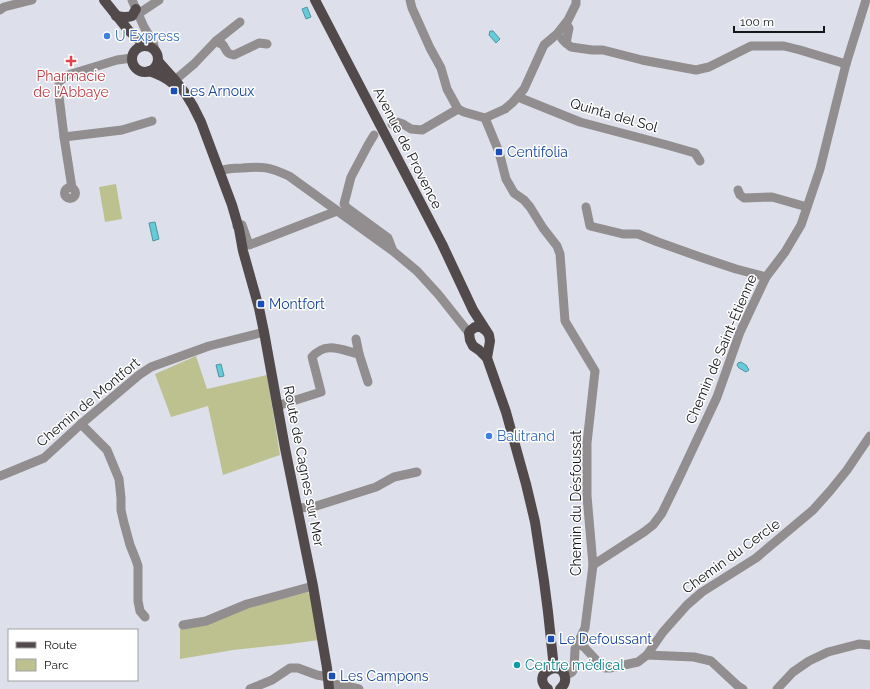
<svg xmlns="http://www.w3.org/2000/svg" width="870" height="689" font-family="Raleway,sans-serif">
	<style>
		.green { fill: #bcc18f }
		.water { fill: #65cbd9; stroke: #4d949f }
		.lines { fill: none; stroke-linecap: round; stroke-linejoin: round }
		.minor { stroke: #928d8e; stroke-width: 9 }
		.major { stroke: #52494b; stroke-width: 10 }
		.shop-dot { fill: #3f7fe0; stroke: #fff; stroke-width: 1.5 }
		.health-dot { fill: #e0444e; stroke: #fff; stroke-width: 1.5 }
		.transit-dot { fill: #1a4fb4; stroke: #fff; stroke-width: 1.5 }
		.culture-dot { fill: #0f9aa8; stroke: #fff; stroke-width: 1.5 }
		.labels { text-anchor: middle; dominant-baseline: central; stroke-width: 3; stroke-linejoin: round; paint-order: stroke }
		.shop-label { font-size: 14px; fill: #366cbe; stroke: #fff; text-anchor: start }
		.health-label { font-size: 14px; fill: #be3a42; stroke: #fff }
		.transit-label { font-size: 14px; fill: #164399; stroke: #fff; text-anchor: start }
		.street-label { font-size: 14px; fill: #141518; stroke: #fff }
		.culture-label { font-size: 14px; fill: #0d838f; stroke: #fff; text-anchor: start }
	</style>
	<rect width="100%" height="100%" fill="#dde0ea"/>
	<g class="green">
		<path d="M 116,184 L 122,219 L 105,222 L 99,187 Z"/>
		<path d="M 196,356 L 207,389 L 267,375 L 280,455 L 223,475 L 208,406 L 171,417 L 155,374 Z"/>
		<path d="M 308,592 L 311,597 L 319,640 L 289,644 L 233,650 L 180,659 L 180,629 L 207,624 L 239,610 Z"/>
	</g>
	<g class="water">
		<path d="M 307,7 L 311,17 L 306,19 L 302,9 Z"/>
		<path d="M 490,31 L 493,31 L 500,39 L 496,43 L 489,35 Z"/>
		<path d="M 155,222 L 159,239 L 153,241 L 149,223 Z"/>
		<path d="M 741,362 L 746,365 L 749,370 L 746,372 L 739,368 L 737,365 L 738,363 Z"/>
		<path d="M 221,364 L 224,376 L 219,377 L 216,365 Z"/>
	</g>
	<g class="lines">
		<g class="minor">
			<path d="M 132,0 L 144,27 L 153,42 L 155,50"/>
			<path d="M 410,0 L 412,8 L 430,48 L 441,68 L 447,89 L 458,109 L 464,112 L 485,118 L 499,152 L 506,179 L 514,193 L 524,200 L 530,207 L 543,228 L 557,246 L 560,254 L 565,321 L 595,371 L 587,443 L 587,496 L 593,565 L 585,628 L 575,649 L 574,669 L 572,672 L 565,676"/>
			<path d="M 0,10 L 4,7 L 32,0"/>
			<path d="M 138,14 L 159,0"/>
			<path d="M 562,39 L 566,43 L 569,28 L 566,23"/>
			<path d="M 216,41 C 217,42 221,44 222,44 C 227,49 225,54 234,55 L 259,43 L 267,44"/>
			<path d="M 566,43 L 571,47 L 592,50 L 603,50 L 642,60 L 696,70 L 709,67 L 751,46 L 784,46 L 800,50 L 846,64"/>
			<path d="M 175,80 L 194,64 L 216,41 L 240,22"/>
			<path d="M 518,97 L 580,122 L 667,145 L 695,153 L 700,161"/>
			<path d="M 485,118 L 505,109 L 513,102 L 524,89 L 544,45 L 557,34 L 568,20 L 576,4 L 576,0"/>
			<path d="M 392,124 L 397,122 L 403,124 L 411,129 L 422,130 L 458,109"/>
			<path d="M 374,135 L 368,145 L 351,177 L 344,204 L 347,208 L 388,238 L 393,251"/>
			<path d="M 64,137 L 122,130 L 152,121"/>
			<path d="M 220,171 C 228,168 234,168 242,168 C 263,166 269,167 289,176 L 393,251 L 417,271 L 438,294 L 469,333"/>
			<circle cx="70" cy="193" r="5.5"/>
			<path d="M 72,188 L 64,137 L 58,88 L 60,81 L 68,75 L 117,60 L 132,58"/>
			<path d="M 738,190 L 740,195 L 744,198 L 772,197 L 807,207"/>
			<path d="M 586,207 L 590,226 L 623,234 L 638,234 L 658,242 L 700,257 L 736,269 L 766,277"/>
			<path d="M 237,226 L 242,225 L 249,245 L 337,211"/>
			<path d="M 356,339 L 359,354"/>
			<path d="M 277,406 L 321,392 L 312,357 C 326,341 341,350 359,354 L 368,382"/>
			<path d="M 81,424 L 107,450 L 119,479 L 121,498 L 121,510 L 124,523 L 130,545 L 136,560 L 138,566 L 138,601 L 140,611 L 145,617"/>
			<path d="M 0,476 L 44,458 L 81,424 L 139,375 L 151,367 L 209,346 L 264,332"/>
			<path d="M 298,508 L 313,507 L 376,487 L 394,477 L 417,472"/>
			<path d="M 593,565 L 644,532 L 653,525 L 662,513 L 679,478 L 717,397 L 740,332 L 766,277 L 785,252 L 801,225 L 820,169 L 846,64 L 866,0"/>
			<path d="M 183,625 L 206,621 L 247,604 L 313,586"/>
			<path d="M 578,643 L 584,647 L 599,663 L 605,668 L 610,668 L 638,662 L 647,655 L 663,632 L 687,605 L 702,592 L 756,558 L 813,510 L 830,491 L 847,470 L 870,436"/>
			<path d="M 647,655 L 694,657 L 711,661 L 738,686 L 743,689"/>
			<path d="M 329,684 L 342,685 L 359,689"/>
			<path d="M 250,689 L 272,680 L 290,668 L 298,668 L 317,675 L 328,677"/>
			<path d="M 777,689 L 793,672 L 809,661 L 828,652 L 859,644 L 870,645"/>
		</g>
		<g class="major">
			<path d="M 104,0 L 129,31 L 137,38 L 144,46"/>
			<path d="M 315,0 L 442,244 L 473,310 L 489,335 L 490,341 L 487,358"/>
			<path d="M 116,16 C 122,17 126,18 132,16 L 136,9"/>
			<circle cx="145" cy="59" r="13"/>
			<path d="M 158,61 L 175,80 L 185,93 L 193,106 L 201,122 L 232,205 L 239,229 L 243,251 L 259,308 L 264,332 L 285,448 L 313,586 L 327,668 L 329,689"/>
			<path d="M 149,71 C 158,74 165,77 172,83"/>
			<path d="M 485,330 L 481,327 L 475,327 L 470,331 L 469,333 L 470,340 L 473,346 L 479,350 L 487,358 L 506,412 L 526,484 L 535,522 L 544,581 L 548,612 L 553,659 L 553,668"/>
			<path d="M 548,689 C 529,674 563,657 565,678 C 566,683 563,686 560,689"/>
		</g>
	</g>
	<g class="shop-dot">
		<circle cx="107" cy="36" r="4"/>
		<circle cx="489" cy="436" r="4"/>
	</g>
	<path class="health-dot" d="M69 55h4v4h4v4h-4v4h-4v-4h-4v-4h4z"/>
	<g class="transit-dot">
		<rect x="170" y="87" width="8" height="8" rx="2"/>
		<rect x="495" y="148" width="8" height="8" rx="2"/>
		<rect x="257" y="300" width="8" height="8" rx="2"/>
		<rect x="547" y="635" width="8" height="8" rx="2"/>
		<rect x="328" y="672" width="8" height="8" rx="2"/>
	</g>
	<circle class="culture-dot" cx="517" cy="665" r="4"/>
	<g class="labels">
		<g class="shop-label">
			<text x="115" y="36">U Express</text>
			<text x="497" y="436">Balitrand</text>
		</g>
		<g class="health-label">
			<text x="71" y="76">Pharmacie<tspan x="71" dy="16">de l'Abbaye</tspan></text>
		</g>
		<g class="transit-label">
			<text x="182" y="91">Les Arnoux</text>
			<text x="507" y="152">Centifolia</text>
			<text x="269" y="304">Montfort</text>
			<text x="559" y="639">Le Defoussant</text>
			<text x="340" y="676">Les Campons</text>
		</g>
		<g class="street-label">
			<text transform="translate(614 115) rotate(16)">Quinta del Sol</text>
			<text transform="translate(408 148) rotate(63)">Avenue de Provence</text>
			<text transform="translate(721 349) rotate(-67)">Chemin de Saint-Étienne</text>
			<text transform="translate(88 402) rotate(-40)">Chemin de Montfort</text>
			<text transform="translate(304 466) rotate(79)">Route de Cagnes sur Mer</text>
			<text transform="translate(576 503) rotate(-90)">Chemin du Désfoussat</text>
			<text transform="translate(731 556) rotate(-36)">Chemin du Cercle</text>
		</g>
		<g class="culture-label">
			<text x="525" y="665">Centre médical</text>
		</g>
	</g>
	<rect x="8" y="629" width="130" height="52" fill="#ffffff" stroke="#a1a1a3"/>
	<rect x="16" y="642" width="20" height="6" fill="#52494b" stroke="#a1a1a3"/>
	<text x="44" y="649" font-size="12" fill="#141518">Route</text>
	<rect x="16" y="659" width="20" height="12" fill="#bcc18f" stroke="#a1a1a3"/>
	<text x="44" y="669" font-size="12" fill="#141518">Parc</text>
	<path d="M734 26v6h90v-6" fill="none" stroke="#141518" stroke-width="2"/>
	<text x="740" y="26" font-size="12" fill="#141518" stroke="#ffffff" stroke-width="3" paint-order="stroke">100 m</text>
</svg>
